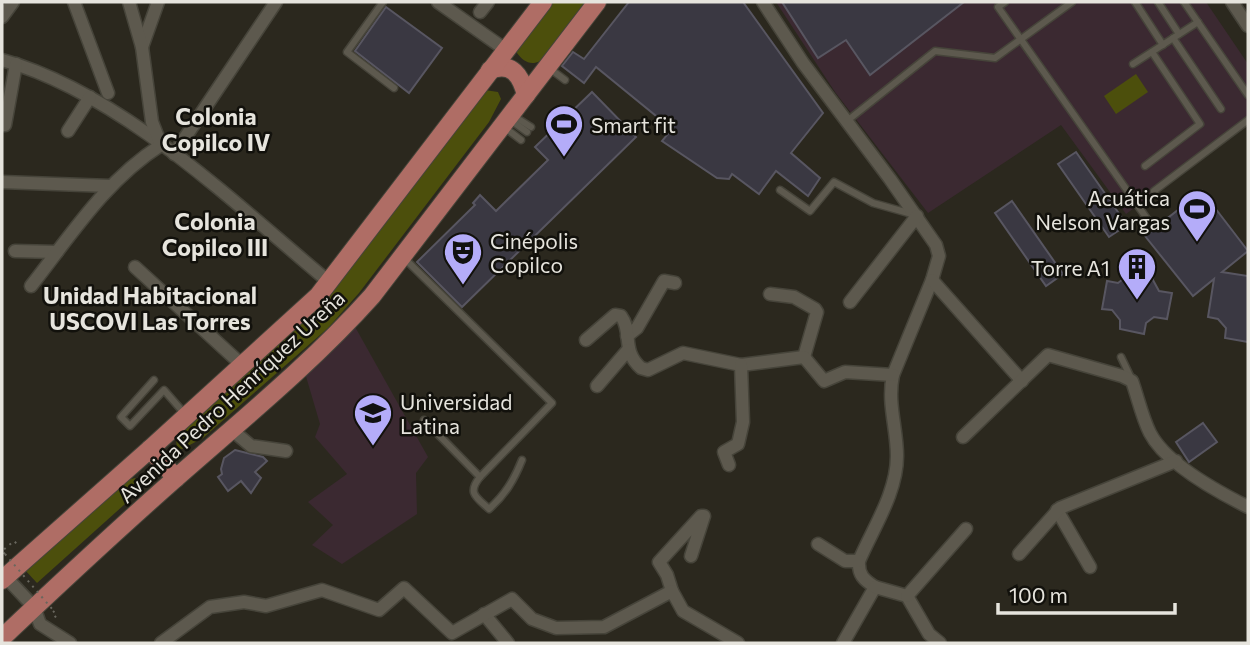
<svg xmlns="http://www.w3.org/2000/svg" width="1250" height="645" font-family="Commissioner,sans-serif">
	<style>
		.industrial { fill: #3b2931 }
		.green { fill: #4c4f0c }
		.building { fill: #3a3842; stroke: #585661; stroke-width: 2 }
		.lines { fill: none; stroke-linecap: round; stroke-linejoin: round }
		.lane-casing { stroke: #46443a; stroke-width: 9 }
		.street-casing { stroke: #46443a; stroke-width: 15 }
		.primary-casing { stroke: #46443a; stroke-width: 20 }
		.path { stroke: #69675e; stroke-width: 2; stroke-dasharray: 2 5; stroke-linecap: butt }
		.lane { stroke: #5d594e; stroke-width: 6 }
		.street { stroke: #5d594e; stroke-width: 12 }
		.primary { stroke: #af6d65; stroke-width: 18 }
		.path-bridge { stroke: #69675e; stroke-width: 2; stroke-dasharray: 2 5; stroke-linecap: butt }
		.labels { text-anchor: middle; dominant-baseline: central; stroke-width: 5; stroke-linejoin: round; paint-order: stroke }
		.poi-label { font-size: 21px; fill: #e6e4dd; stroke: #12110c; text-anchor: start }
		.street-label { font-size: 21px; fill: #e6e4dd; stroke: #12110c }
		.neighbourhood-label { font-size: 23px; font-weight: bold; fill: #e6e4dd; stroke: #12110c }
	</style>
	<rect width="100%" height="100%" fill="#2b281e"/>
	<g class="industrial">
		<path d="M 776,2 L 1206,2 L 1248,64 L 1248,123 L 1126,214 L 1061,125 L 928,213 L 835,92 Z"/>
		<path d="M 354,325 L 428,457 L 416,473 L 417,514 L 342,564 L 312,545 L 333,525 L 308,502 L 347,474 L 315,437 L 320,424 L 305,373 Z"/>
	</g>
	<g class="green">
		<path d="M 550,2 L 585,2 L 540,61 C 530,66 523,61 517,53 L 516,46 Z"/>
		<path d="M 1136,74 L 1148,92 L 1116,114 L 1104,96 Z"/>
		<path d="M 485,90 L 498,92 L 501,99 L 489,122 L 359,293 L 328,328 L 203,438 L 182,449 L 177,448 L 176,440 L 181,431 L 322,302 Z"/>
		<path d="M 135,478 L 143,486 L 135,495 L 37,583 L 25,570 L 118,483 Z"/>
	</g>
	<g class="building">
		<path d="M 629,2 L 743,2 L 823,113 L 791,153 L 820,178 L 808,196 L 776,171 L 759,194 L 732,174 L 729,179 L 717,178 L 662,141 L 672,129 L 596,67 L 584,83 L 562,66 L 573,52 L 584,59 Z"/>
		<path d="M 782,2 L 964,2 L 870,75 L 846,40 L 818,58 Z"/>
		<path d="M 386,7 L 442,48 L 409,93 L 355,51 Z"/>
		<path d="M 592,92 L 636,137 L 462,307 L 417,262 L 475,205 L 473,203 L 480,195 L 496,211 L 548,160 L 535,147 Z"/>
		<path d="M 1076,152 L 1127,225 L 1109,237 L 1058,164 Z"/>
		<path d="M 1202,191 L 1248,251 L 1222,272 L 1248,276 L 1248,342 L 1225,338 L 1226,328 L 1218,319 L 1208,317 L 1214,279 L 1193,296 L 1145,236 Z"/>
		<path d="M 1012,201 L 1063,274 L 1046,286 L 995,213 Z"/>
		<path d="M 1130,266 L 1154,270 L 1153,280 L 1159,291 L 1172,293 L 1167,319 L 1154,317 L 1146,323 L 1144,334 L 1120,329 L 1120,320 L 1112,310 L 1102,309 L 1107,281 L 1118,283 L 1127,276 Z"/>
		<path d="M 1203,423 L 1217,442 L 1189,462 L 1176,442 Z"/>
		<path d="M 235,450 L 263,457 L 267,461 L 255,472 L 261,478 L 251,493 L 241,481 L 228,491 L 218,477 L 222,474 L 221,469 L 224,458 Z"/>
	</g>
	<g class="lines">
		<g class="lane-casing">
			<g id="lane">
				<path d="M 383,2 L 347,52 L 394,88"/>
				<path d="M 1005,2 L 998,7 L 1150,223"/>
				<path d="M 1135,2 L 1163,45"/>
				<path d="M 1158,2 L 1179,34"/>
				<path d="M 1184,2 L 1248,95"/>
				<path d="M 1173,38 L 1221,109"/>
				<path d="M 1133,64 L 1198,22"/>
				<path d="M 549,68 L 565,80"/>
				<path d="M 512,115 L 531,127"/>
				<path d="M 509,119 L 527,132"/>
				<path d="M 847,121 L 935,51 L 995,58 L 1072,2"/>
				<path d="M 504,127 L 521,140"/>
				<path d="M 1145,166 L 1200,124 L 1152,52"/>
				<path d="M 780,190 L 810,211 L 834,182 L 873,203 L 912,214"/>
				<path d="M 1154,191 L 1248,120"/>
				<path d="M 404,258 L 552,403 L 480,477 L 424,420"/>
				<path d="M 1121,357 L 1132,380"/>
				<path d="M 154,380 L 121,417 L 130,426 L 164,390 L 184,413"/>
				<path d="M 480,477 C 467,493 476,497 489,509 C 505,495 514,480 522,460"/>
			</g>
		</g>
		<g class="street-casing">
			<g id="street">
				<path d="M 74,2 L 108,93"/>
				<path d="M 438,2 L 506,50"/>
				<path d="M 763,2 L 803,63 L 890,179 L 936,245 L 939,256 L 932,280 L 893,375 C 887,403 897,428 897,456 C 897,493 873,528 859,561 C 858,575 864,580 875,587 L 843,643"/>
				<path d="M 1232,2 L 1248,26"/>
				<path d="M 480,12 L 488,2"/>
				<path d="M 2,17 L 13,2"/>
				<path d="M 142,47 L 158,2"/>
				<path d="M 2,60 C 122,93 235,204 329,282"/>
				<path d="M 5,125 L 16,64"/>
				<path d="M 68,131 L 90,97"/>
				<path d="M 174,154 L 276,2"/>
				<path d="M 2,182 L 110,186"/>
				<path d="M 15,251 L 57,252"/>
				<path d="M 135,267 L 241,364"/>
				<path d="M 932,280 L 1022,381"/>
				<path d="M 31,286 C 71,235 106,180 161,145 L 152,122 L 142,47 L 129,2"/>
				<path d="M 770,294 L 794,297 L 815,309 L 817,312 L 804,357"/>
				<path d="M 850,302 L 917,216"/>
				<path d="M 627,336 L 637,328 L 664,281 L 675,283"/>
				<path d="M 586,340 L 615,315 L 621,316 C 633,332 621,351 641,368 L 648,370 L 683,353 L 741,365 L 804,357 L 824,381 L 845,372 L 893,375"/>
				<path d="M 597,386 L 628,350"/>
				<path d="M 232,430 L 251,446 L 286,451"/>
				<path d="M 963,437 L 1048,355 L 1122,376 L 1132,381 C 1138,398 1142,417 1150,433 C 1166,464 1218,492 1248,507"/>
				<path d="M 729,465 L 724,452 L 738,444 L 743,422 L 741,365"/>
				<path d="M 1057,510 L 1090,567"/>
				<path d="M 818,544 L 845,561 L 859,561"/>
				<path d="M 1019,554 L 1060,508 L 1176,461"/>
				<path d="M 2,573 L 34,607 L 40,624 L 70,643"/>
				<path d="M 875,587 L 907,596 L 929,634 L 940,643"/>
				<path d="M 672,591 L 667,575 L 659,562 L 701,516 L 704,516 L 691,556"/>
				<path d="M 907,596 L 966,529"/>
				<path d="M 484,614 L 508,643"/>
				<path d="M 161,643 L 210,607 L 244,602 L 266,606 L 322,590 L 379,610 L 404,588 L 452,633 L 512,599 L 532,619 L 556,628 L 604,627 L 672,591 L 683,611 L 738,643"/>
			</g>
		</g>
		<g class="primary-casing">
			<g id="primary">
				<path d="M 490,70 C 512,61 521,76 526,95"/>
				<path d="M 150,449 L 176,478"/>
				<path d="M 2,580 L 150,449 L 318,296 L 543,2"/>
				<path d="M 2,638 C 59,584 117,530 176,478 C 243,419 312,363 372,296 L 597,2"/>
			</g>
		</g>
		<g class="path">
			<path d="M 5,554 L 2,551 L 14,541 L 18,545"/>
			<path d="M 53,611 L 57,615 L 53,619"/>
		</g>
		<use href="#lane" class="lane"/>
		<use href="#street" class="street"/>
		<use href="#primary" class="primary"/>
		<path class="path-bridge" d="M 5,554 L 53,610"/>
	</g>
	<defs>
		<g id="stadium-pin" transform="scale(2.0125)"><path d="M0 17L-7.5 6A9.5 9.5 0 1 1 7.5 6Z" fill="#b4acf9" stroke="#12110c"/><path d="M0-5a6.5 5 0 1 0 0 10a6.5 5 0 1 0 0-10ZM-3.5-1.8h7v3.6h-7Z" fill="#111"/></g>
		<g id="theatre-pin" transform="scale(2.0125)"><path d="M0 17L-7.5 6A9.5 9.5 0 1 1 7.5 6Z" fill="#b4acf9" stroke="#12110c"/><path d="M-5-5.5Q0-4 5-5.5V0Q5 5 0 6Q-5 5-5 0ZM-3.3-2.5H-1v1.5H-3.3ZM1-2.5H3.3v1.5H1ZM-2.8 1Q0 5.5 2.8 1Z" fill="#111"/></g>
		<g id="building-pin" transform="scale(2.0125)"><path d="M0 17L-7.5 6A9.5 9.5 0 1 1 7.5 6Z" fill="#b4acf9" stroke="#12110c"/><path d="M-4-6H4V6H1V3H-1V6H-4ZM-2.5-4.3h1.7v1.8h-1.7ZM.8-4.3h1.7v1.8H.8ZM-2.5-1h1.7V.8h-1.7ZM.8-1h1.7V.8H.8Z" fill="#111"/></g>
		<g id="university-pin" transform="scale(2.0125)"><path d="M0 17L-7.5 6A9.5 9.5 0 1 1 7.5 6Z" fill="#b4acf9" stroke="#12110c"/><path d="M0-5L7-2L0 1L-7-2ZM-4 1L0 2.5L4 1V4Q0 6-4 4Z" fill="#111"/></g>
	</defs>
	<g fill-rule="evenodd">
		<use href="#stadium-pin" x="564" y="124"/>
		<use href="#stadium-pin" x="1197" y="209"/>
		<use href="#theatre-pin" x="463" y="252"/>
		<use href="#building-pin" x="1137" y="267"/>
		<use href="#university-pin" x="373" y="413"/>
	</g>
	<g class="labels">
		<g class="poi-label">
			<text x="591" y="124">Smart fit</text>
			<text x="1170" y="197" text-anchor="end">Acuática<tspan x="1170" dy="24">Nelson Vargas</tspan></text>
			<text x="490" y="240">Cinépolis<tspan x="490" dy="24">Copilco</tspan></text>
			<text x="1110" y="267" text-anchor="end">Torre A1</text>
			<text x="400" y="401">Universidad<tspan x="400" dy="24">Latina</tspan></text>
		</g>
		<g class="street-label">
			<text transform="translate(231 396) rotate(-43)">Avenida Pedro Henríquez Ureña</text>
		</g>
		<g class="neighbourhood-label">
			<text x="216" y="116">Colonia<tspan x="216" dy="26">Copilco IV</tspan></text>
			<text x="215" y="221">Colonia<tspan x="215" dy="26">Copilco III</tspan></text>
			<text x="150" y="295">Unidad Habitacional<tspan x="150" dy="26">USCOVI Las Torres</tspan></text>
		</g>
	</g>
	<rect width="1250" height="645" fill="none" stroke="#e6e4dd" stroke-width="7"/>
	<path d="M998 603v10h177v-10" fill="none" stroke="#e6e4dd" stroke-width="3.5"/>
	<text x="1009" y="603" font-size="21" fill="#e6e4dd" stroke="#12110c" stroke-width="5" paint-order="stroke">100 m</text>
</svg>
